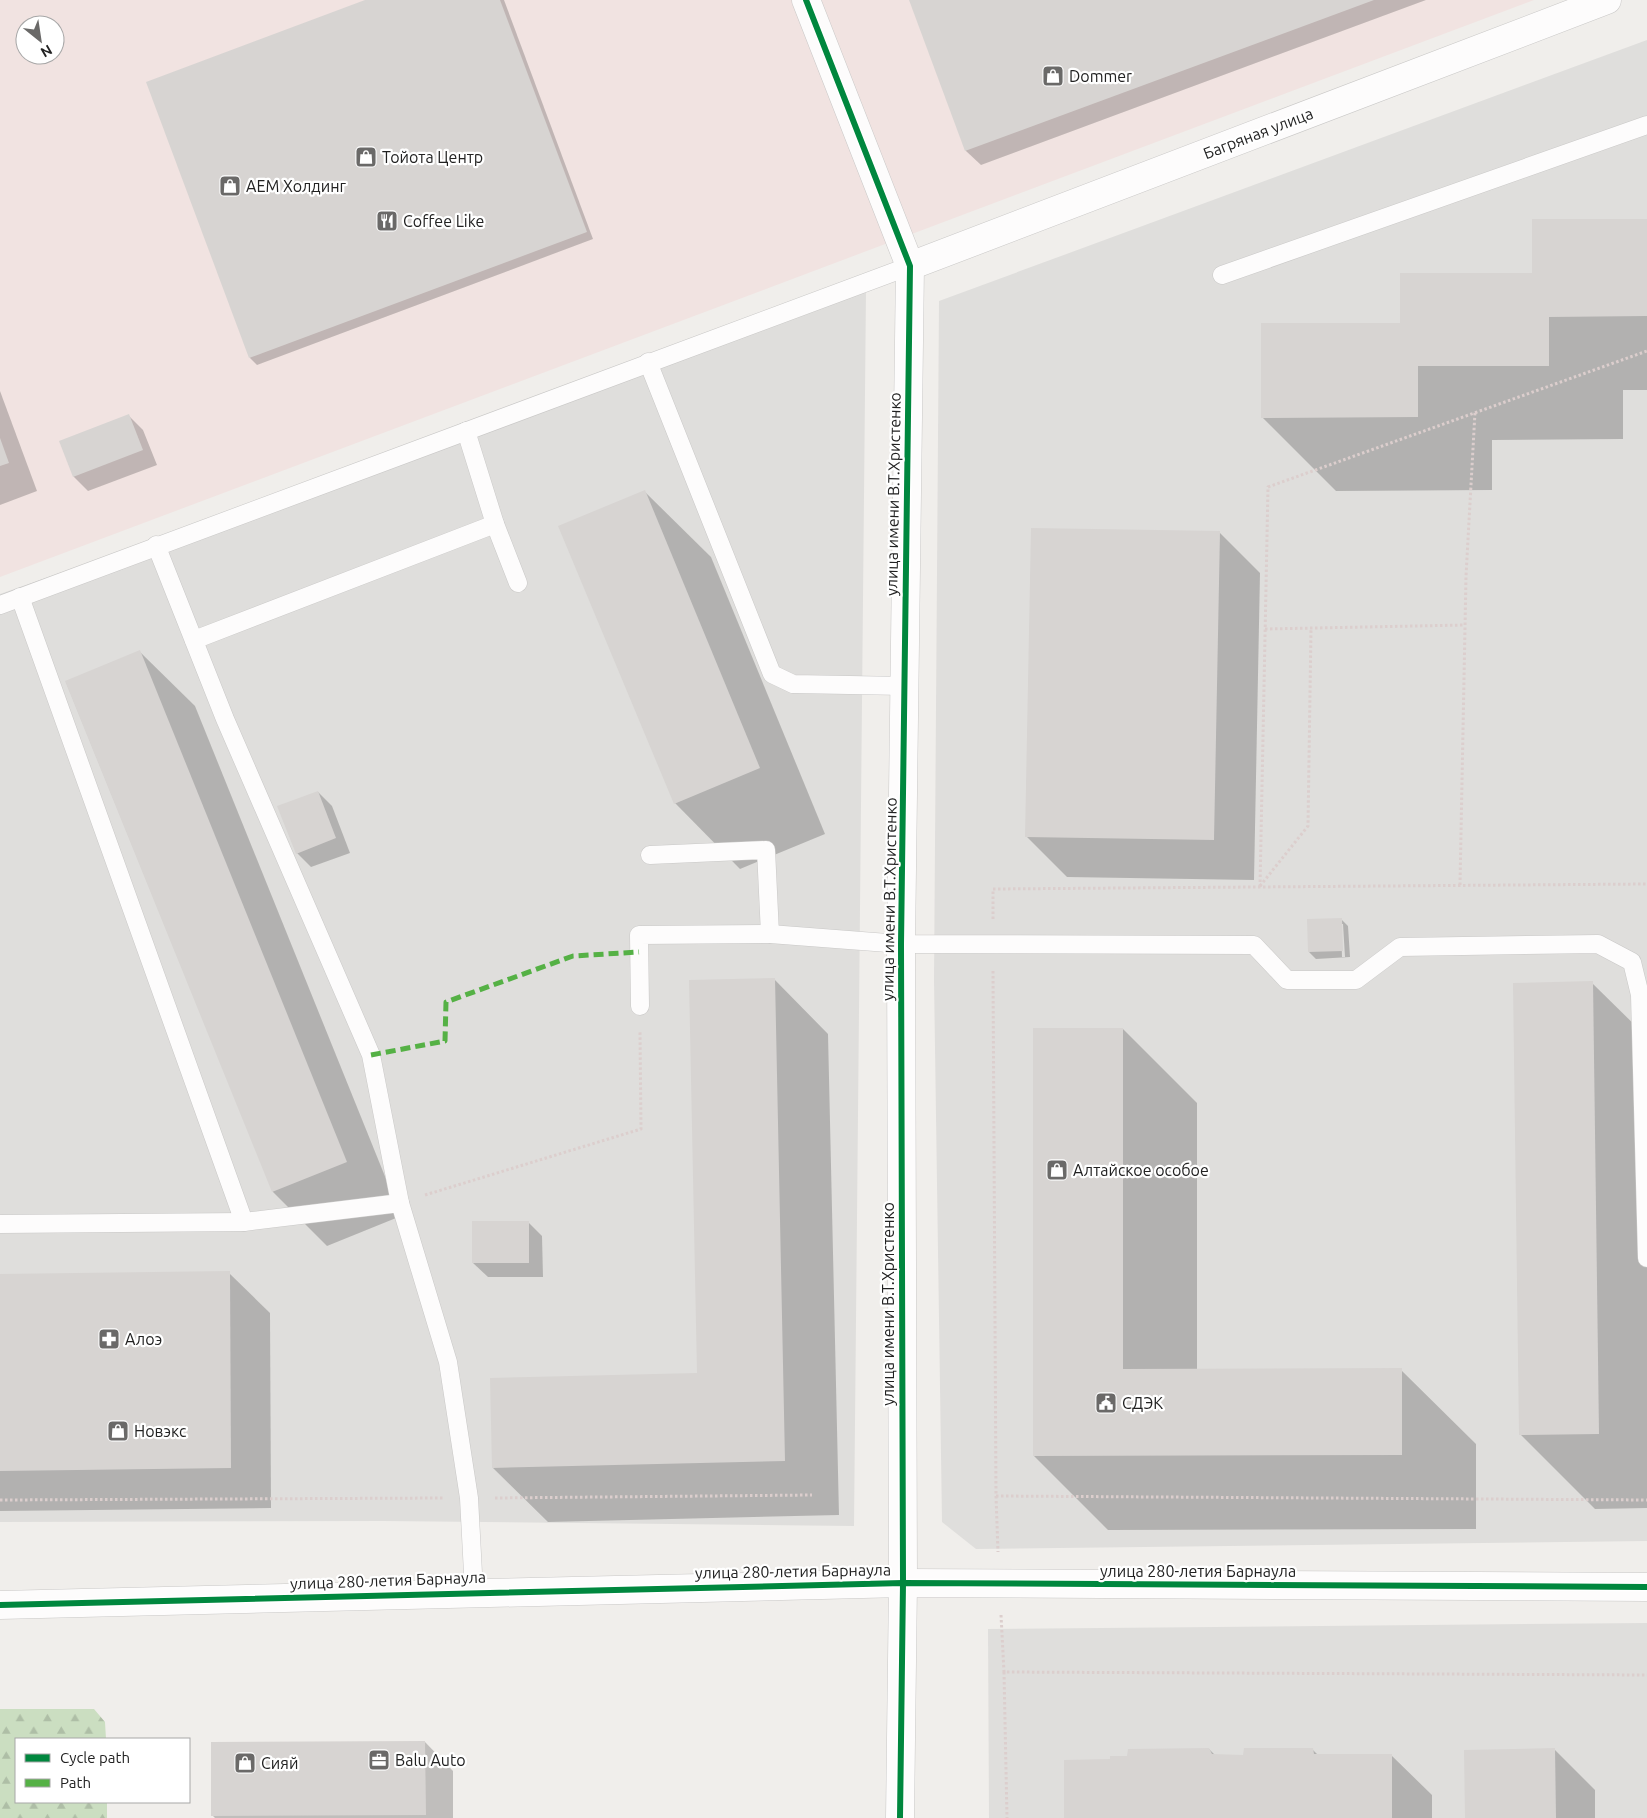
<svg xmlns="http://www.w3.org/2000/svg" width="1647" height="1818" font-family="Ubuntu,sans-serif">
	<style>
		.residential { fill: #dfdedc }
		.commercial { fill: #f1e3e1; fill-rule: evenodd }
		.forest { fill: url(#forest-firs) }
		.shadow { fill: #0003; fill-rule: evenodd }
		.building { fill: #d7d4d2 }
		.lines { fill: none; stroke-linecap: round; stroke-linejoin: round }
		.lane-casing { stroke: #c9c8c7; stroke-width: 19 }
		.street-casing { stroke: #c9c8c7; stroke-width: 29 }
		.path { stroke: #dccecd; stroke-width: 3; stroke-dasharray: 2.5 2.5; stroke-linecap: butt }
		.lane { stroke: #fdfcfc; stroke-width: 18 }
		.street { stroke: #fdfcfc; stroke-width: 28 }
		.quiet { stroke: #55b145; stroke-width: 5; stroke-dasharray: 10 5; stroke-linecap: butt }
		.cycleway-casing { stroke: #fff; stroke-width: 9 }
		.cycleway { stroke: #00873e; stroke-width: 6 }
		.labels { text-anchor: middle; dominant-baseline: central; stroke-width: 4.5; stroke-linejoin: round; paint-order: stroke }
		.poi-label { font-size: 16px; fill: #222; stroke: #fff; text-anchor: start }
		.street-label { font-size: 16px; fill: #222; stroke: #fff }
	</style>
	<defs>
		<pattern id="forest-firs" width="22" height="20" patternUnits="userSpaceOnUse" patternTransform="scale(1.25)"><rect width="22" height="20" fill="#cbdec1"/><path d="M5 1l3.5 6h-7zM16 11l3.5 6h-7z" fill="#aebea6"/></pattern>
	</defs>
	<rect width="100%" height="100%" fill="#f0eeeb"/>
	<g class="residential">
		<path d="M 1647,40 L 1647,1541 L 976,1549 L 942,1522 L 934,980 L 939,301 Z"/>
		<path d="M 866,290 L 854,1526 L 383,1521 L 0,1522 L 0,594 Z"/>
		<path d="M 1647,1623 L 1647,1818 L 989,1818 L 988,1629 Z"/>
	</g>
	<path class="commercial" d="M 0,0 L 1534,0 L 0,577 ZM 25,25 L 55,25 L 55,55 L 25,55 Z"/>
	<path class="forest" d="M 0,1709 L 94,1709 L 105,1722 L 106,1739 L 16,1739 L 16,1802 L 107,1802 L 107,1818 L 0,1818 Z"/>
	<g class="shadow">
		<path d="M 369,0 L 504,0 L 593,239 L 257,365 L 250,358 Z"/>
		<path d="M 911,0 L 1426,0 L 981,165 L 966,151 Z"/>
		<path d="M 1647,220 L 1647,390 L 1623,390 L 1623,439 L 1492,440 L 1492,490 L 1336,491 L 1262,417 L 1401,324 L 1533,274 Z"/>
		<path d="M 0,391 L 37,491 L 0,505 Z"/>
		<path d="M 129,416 L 143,430 L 157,465 L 88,491 L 74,477 L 61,442 Z"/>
		<path d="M 645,492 L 711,557 L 825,834 L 740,869 L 675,803 Z"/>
		<path d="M 1219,532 L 1260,573 L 1254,880 L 1067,877 L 1026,836 Z"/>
		<path d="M 140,652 L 195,706 L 401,1216 L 327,1246 L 273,1192 L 66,682 Z"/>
		<path d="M 318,792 L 332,806 L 350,853 L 311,867 L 297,853 Z"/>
		<path d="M 1341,919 L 1348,926 L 1350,957 L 1316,959 L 1309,952 ZM 1341,924 L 1343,924 L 1345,957 L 1342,957 Z"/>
		<path d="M 774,979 L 828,1034 L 839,1515 L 548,1522 L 493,1468 L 699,1374 Z"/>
		<path d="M 1592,983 L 1647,1037 L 1647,1508 L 1595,1509 L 1521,1435 Z"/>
		<path d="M 1123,1029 L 1197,1103 L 1197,1370 L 1401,1370 L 1476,1444 L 1476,1529 L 1108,1530 L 1034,1456 Z"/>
		<path d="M 528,1222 L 542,1236 L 543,1277 L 488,1277 L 473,1263 Z"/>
		<path d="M 229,1273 L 270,1313 L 271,1508 L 0,1511 L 0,1275 Z"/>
		<path d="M 425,1742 L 453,1771 L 453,1818 L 215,1818 L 212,1815 Z"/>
		<path d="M 1209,1749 L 1215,1755 L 1244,1756 L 1312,1749 L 1318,1755 L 1391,1755 L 1432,1795 L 1432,1818 L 1065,1818 L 1112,1760 Z"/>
		<path d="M 1554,1749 L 1595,1790 L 1595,1818 L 1466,1818 Z"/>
	</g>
	<g class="building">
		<path d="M 365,0 L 500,0 L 587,232 L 249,358 L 146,82 Z"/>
		<path d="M 909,0 L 1374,0 L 965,151 Z"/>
		<path d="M 1532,219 L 1647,219 L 1647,316 L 1549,317 L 1549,366 L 1418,366 L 1418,417 L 1261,418 L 1261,323 L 1400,323 L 1400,273 L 1532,273 Z"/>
		<path d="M 129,414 L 143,450 L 73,477 L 59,441 Z"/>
		<path d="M 0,438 L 9,463 L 0,466 Z"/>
		<path d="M 645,490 L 760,768 L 674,804 L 558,526 Z"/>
		<path d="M 1031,528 L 1220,531 L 1214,840 L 1025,837 Z"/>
		<path d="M 140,650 L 347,1162 L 272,1192 L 65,681 Z"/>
		<path d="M 318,791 L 336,838 L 296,854 L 277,806 Z"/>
		<path d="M 1342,918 L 1343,951 L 1308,952 L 1307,919 Z"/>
		<path d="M 775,978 L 785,1461 L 492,1468 L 490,1378 L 697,1373 L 689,980 Z"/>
		<path d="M 1593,981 L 1599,1434 L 1519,1435 L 1513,983 Z"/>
		<path d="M 1033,1028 L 1123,1028 L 1123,1369 L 1402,1368 L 1402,1455 L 1033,1456 Z"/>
		<rect x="472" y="1221" width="57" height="42"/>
		<path d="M 230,1271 L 231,1468 L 0,1471 L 0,1274 Z"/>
		<path d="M 425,1741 L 426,1815 L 211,1816 L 211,1742 Z"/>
		<path d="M 1209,1748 L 1212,1754 L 1243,1755 L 1244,1748 L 1313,1748 L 1314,1754 L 1392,1754 L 1392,1818 L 1064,1818 L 1064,1760 L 1110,1759 L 1110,1756 L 1127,1756 L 1128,1749 Z"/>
		<path d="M 1555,1748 L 1556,1818 L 1465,1818 L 1464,1750 Z"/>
	</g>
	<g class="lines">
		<g class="lane-casing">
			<g id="lane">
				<path d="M 1222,275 L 1647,125"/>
				<path d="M 648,362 L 772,674 L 793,684 L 905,686"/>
				<path d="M 466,431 L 495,524 L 518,583"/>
				<path d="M 156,545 L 225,719 L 371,1055 L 400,1203"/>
				<path d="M 20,597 L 244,1222 L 400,1203 L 448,1362 L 469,1498 L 474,1592"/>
				<path d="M 0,605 L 910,266"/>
				<path d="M 194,640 L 495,524"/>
				<path d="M 650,855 L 766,850 L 770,934"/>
				<path d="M 640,1006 L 639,935 L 770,934 L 901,944 L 1254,945 L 1287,980 L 1356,980 L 1400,947 L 1598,944 L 1632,962 L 1640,995 L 1647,1258"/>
				<path d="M 0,1224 L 244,1222"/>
			</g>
		</g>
		<g class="street-casing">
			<g id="street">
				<path d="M 806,0 L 910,266 L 901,944 L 903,1583 L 900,1818"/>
				<path d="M 910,266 L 1607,0"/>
				<path d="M 0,1605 L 903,1583 L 1647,1587"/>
			</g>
		</g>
		<g class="path">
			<path d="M 1265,629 L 1465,625"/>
			<path d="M 1460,885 L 1466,576 L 1475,412"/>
			<path d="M 1260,886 L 1308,826 L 1311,628"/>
			<path d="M 1260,887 L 1268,487 L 1647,351"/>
			<path d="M 993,919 L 993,889 L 1647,884"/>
			<path d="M 993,971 L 996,1496 L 998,1552"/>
			<path d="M 425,1195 L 641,1129 L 640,1032"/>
			<path d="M 996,1496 L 1647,1500"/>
			<path d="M 495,1498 L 812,1495"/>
			<path d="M 0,1500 L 443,1498"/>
			<path d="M 1001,1615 L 1004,1672 L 1647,1675"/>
			<path d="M 1004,1672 L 1007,1818"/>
		</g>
		<use href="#lane" class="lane"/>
		<use href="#street" class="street"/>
		<path class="quiet" d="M 371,1055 L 445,1041 L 446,1002 L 573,956 L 639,952"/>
		<g class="cycleway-casing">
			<g id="cycleway">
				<path d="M 806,0 L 910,266 L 901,944 L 903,1583 L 900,1818"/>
				<path d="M 0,1605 L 903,1583 L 1647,1587"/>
			</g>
		</g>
		<use href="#cycleway" class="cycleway"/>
	</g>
	<defs>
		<g id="shop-square" transform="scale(1.125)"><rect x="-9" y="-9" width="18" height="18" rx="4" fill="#6a6968" stroke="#fff"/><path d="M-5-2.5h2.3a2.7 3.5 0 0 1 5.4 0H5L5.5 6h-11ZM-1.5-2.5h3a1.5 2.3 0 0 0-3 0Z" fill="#fff"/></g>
		<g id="restaurant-square" transform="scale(1.125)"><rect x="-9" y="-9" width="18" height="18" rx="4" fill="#6a6968" stroke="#fff"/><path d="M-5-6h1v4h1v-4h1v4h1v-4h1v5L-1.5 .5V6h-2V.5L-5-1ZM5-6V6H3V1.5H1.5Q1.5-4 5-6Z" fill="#fff"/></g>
		<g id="pharmacy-square" transform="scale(1.125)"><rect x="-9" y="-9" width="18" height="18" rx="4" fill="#6a6968" stroke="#fff"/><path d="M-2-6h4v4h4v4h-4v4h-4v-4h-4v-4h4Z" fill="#fff"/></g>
		<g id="civic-square" transform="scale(1.125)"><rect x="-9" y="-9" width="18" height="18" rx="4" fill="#6a6968" stroke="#fff"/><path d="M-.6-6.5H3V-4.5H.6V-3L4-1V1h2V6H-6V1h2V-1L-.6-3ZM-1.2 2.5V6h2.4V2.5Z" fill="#fff"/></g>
		<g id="office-square" transform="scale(1.125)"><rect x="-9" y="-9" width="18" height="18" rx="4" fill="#6a6968" stroke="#fff"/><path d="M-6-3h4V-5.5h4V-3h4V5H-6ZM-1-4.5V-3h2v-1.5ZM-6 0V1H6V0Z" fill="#fff"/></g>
	</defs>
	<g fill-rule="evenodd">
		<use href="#shop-square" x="1053" y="76"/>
		<use href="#shop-square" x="366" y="157"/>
		<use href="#shop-square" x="230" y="186"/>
		<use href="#restaurant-square" x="387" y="221"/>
		<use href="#shop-square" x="1057" y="1170"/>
		<use href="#pharmacy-square" x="109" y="1339"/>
		<use href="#civic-square" x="1106" y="1403"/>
		<use href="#shop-square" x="118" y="1431"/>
		<use href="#office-square" x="379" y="1760"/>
		<use href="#shop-square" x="245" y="1763"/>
	</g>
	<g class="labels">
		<g class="poi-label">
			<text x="1069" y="76">Dommer</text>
			<text x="382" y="157">Тойота Центр</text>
			<text x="246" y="186">АЕМ Холдинг</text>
			<text x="403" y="221">Coffee Like</text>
			<text x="1073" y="1170">Алтайское особое</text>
			<text x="125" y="1339">Алоэ</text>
			<text x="1122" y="1403">СДЭК</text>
			<text x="134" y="1431">Новэкс</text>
			<text x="395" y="1760">Balu Auto</text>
			<text x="261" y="1763">Сияй</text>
		</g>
		<g class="street-label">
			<text transform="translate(1258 133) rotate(-21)">Багряная улица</text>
			<text transform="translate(893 494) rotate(-89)">улица имени В.Т.Христенко</text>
			<text transform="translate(889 899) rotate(-89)">улица имени В.Т.Христенко</text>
			<text transform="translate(888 1304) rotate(-90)">улица имени В.Т.Христенко</text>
			<text transform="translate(793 1571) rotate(-1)">улица 280-летия Барнаула</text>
			<text x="1198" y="1571">улица 280-летия Барнаула</text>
			<text transform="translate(388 1580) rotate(-2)">улица 280-летия Барнаула</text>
		</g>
	</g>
	<rect x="15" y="1738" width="175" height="65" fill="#ffffff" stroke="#a7a7a7"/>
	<rect x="25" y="1754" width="25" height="8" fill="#00873e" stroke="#a7a7a7"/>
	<text x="60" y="1763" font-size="15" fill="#222222">Cycle path</text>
	<rect x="25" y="1779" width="25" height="8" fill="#55b145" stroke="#a7a7a7"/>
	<text x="60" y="1788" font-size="15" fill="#222222">Path</text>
	<g transform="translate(40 40) rotate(150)"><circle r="24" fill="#ffffff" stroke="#a7a7a7"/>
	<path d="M0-4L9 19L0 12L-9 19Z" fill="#6a6968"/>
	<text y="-8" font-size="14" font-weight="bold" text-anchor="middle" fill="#222222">N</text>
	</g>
</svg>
